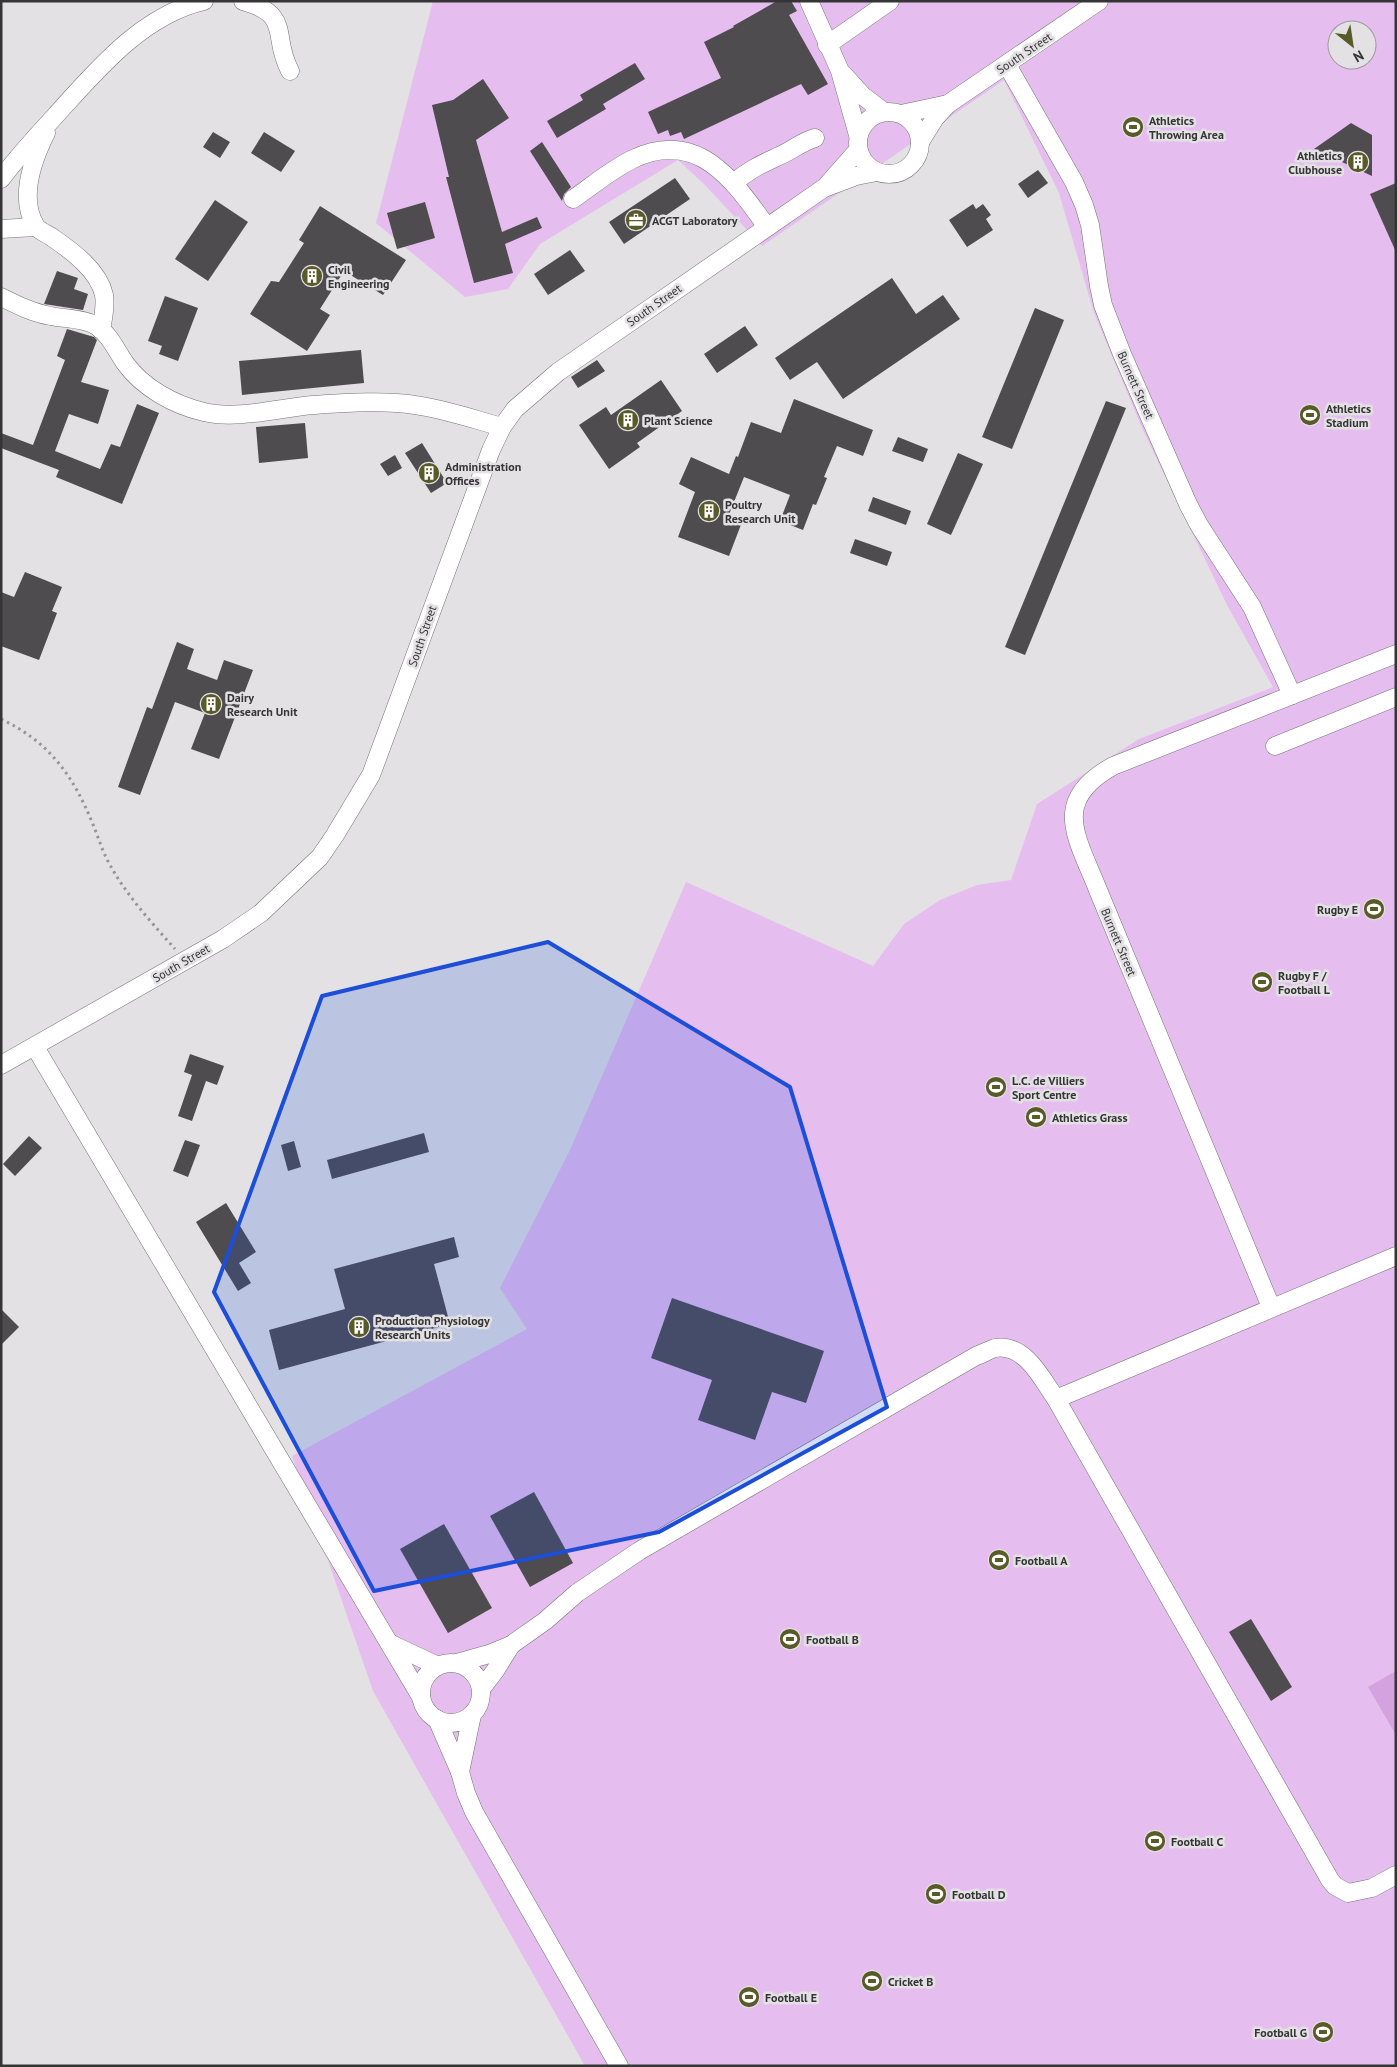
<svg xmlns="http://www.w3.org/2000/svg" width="1397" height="2067" font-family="'PT Sans',sans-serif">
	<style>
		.green { fill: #e6bdef; fill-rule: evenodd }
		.water { fill: #d5a2e0 }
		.building { fill: #4e4c4f }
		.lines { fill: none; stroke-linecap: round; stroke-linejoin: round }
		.minor-casing { stroke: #757376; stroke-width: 19 }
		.path { stroke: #959496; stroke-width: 3; stroke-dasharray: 2.5 4; stroke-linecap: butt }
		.minor { stroke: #fff; stroke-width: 18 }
		.marked { fill: #1d4ed8; fill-opacity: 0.2; stroke: #1d4ed8; stroke-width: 4; stroke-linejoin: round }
		.labels { text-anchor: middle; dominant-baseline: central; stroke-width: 5; stroke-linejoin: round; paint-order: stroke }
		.street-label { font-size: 12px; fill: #353536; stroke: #e3e1e4 }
		.poi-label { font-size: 12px; font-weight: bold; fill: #353536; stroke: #e3e1e4; text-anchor: start }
	</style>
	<rect width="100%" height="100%" fill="#e3e1e4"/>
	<path class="green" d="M 433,1 L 1396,1 L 1396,2066 L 585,2066 L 373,1691 L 292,1456 L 527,1329 L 500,1288 L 570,1150 L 686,882 L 873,966 L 904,924 L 940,900 L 977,885 L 1011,880 L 1037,804 L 1139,739 L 1273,687 L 1227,605 L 1142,428 L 1094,313 L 1059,193 L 1004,80 L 762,246 L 704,184 L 678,160 L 540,244 L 508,289 L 465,297 L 376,223 ZM 1337,30 L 1367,30 L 1367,60 L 1337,60 Z"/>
	<path class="water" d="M 1396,1671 L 1396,1735 L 1368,1687 Z"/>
	<g class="building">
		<path d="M 777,1 L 791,1 L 797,11 L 789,15 L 828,84 L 808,95 L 801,84 L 684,139 L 681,132 L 670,136 L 668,130 L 658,134 L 648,112 L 721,78 L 704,42 L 734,27 L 733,26 Z"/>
		<path d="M 635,63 L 645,79 L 603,104 L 606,109 L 557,138 L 547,121 L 583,100 L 580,95 Z"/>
		<path d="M 483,79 L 509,118 L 476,140 L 502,232 L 537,217 L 542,228 L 505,244 L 513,273 L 474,283 L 446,177 L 449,177 L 432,105 L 453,100 Z"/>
		<path d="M 1351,123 L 1372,135 L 1372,176 L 1314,149 Z"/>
		<path d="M 213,132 L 230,142 L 220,158 L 203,147 Z"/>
		<path d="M 264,132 L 295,151 L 281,172 L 251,153 Z"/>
		<path d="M 542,142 L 571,187 L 564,194 L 562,201 L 530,151 Z"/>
		<path d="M 1038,170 L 1048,183 L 1028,198 L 1018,184 Z"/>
		<path d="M 675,178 L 690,199 L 624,244 L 609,222 Z"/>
		<path d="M 1396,183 L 1396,252 L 1370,194 Z"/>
		<path d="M 215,200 L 248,222 L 208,281 L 175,259 Z"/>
		<path d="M 425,202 L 435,238 L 397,249 L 387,213 Z"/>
		<path d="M 973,204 L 976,209 L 983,204 L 991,215 L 986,219 L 993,230 L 967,247 L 949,220 Z"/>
		<path d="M 320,206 L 406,260 L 383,295 L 344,271 L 320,309 L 330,315 L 307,351 L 250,314 L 271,281 L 279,282 L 304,243 L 299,240 Z"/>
		<path d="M 570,250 L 585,271 L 548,295 L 534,274 Z"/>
		<path d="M 57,271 L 78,278 L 74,289 L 88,294 L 83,310 L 44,304 Z"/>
		<path d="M 892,278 L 916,314 L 943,295 L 960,319 L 843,399 L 817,362 L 790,380 L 775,358 Z"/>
		<path d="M 165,296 L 198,308 L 178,361 L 159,354 L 162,346 L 148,341 Z"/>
		<path d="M 1035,308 L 1064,320 L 1012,449 L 982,437 Z"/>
		<path d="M 745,326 L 758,345 L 717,373 L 704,354 Z"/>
		<path d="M 67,329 L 94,337 L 97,340 L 81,382 L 109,390 L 98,424 L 69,414 L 55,451 L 100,469 L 111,444 L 120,447 L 137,404 L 159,413 L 122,504 L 56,477 L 59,470 L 1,448 L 1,433 L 33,445 L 65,360 L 57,356 Z"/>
		<path d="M 361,350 L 364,383 L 242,395 L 239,361 Z"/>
		<path d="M 597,360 L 605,371 L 578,388 L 571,377 Z"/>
		<path d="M 661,380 L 682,411 L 637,443 L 640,447 L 609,469 L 579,425 L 606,407 L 611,415 Z"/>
		<path d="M 794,399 L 873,430 L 863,456 L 837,446 L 824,477 L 827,478 L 816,505 L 813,504 L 803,530 L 780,521 L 790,495 L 744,477 L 728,517 L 742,522 L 729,556 L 678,537 L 695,492 L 679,484 L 691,457 L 729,474 L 736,456 L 738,457 L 751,422 L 781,433 Z"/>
		<path d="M 1106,401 L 1126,408 L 1025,655 L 1005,647 Z"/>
		<path d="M 305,423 L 308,458 L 259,463 L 256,427 Z"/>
		<path d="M 898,437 L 928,449 L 923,462 L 892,451 Z"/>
		<path d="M 422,443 L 447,483 L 431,493 L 405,453 Z"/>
		<path d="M 958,453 L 983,464 L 951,535 L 927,524 Z"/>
		<path d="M 395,455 L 402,468 L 388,476 L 380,464 Z"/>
		<path d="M 873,497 L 911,511 L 906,525 L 868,511 Z"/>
		<path d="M 855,539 L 892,552 L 887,566 L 850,553 Z"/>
		<path d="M 25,572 L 62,587 L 52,611 L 57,613 L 39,660 L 1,646 L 1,592 L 14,597 Z"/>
		<path d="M 177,642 L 194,649 L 187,669 L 217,680 L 224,660 L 253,670 L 219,759 L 191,749 L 205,713 L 175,702 L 140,795 L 118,787 L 147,707 L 152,709 Z"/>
		<path d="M 190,1054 L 224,1066 L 217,1085 L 206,1081 L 192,1121 L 178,1116 L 192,1075 L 184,1072 Z"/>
		<path d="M 424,1133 L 429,1152 L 332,1179 L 327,1160 Z"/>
		<path d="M 29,1136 L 42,1148 L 15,1176 L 3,1164 Z"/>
		<path d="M 185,1140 L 200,1145 L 188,1177 L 173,1171 Z"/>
		<path d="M 294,1141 L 301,1167 L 288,1171 L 281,1145 Z"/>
		<path d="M 226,1203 L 256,1252 L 239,1263 L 251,1283 L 238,1291 L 196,1222 Z"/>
		<path d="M 454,1237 L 459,1257 L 434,1264 L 450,1324 L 279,1370 L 269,1330 L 345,1309 L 334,1269 Z"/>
		<path d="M 672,1298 L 824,1351 L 806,1403 L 772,1392 L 755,1440 L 698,1420 L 712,1380 L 651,1358 Z"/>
		<path d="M 1,1309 L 19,1327 L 1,1345 Z"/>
		<path d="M 534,1492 L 573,1563 L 530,1587 L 490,1516 Z"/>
		<path d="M 444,1524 L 492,1608 L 448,1633 L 400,1549 Z"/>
		<path d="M 1251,1619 L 1292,1687 L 1271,1701 L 1229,1632 Z"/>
	</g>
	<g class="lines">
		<g class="minor-casing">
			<g id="minor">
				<path d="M 243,1 C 293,15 271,36 290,71"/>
				<path d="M 809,1 L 840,71 L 858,135"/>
				<path d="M 827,45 L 890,1"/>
				<path d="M 1007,65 L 1074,182 L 1084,205 L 1090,225 L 1099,286 L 1103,305 L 1122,354 L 1188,504 L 1199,525 L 1252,607 L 1292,695"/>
				<path d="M 844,75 L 863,96 L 884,112"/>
				<circle cx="889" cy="143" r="31"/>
				<path d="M 901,114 L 948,104 L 1099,1"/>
				<path d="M 46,133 C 33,159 19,197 35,225 C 38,231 48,234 53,238 C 72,251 99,271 104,295 C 106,306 103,319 101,330"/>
				<path d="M 920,142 L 935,118 L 948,104"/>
				<path d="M 1,179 C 18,156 37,136 56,115 C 96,71 142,15 204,1"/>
				<path d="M 734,183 C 748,170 762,164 779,156 C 791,151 801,142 815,138"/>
				<path d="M 828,184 L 858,150"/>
				<path d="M 573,199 C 592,186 612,169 633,159 C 698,128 734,181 767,227"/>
				<path d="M 1,229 L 35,227"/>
				<path d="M 1,297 C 17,305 33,313 51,316 C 65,319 82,318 95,325 C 109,333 116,350 125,363 C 143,388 174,405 204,412 C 236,420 279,408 313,405 C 344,403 384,400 415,405 C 444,409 473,419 502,427"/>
				<path d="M 1275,746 L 1396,697"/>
				<path d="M 35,1047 L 421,1697"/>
				<path d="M 1,1065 L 223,939 L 261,913 L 320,857 L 335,835 L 371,775 L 491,450 L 502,427 L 515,409 L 558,372 L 824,188 L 856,176 L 877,172"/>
				<path d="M 1271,1307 L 1098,890 C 1077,837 1050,801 1113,766 L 1396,654"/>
				<path d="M 1056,1399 L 1396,1256"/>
				<path d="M 391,1644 L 438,1666"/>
				<path d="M 457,1663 L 489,1654 L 511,1645 L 545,1621 L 577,1593 L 639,1551 L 976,1356 C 982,1354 989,1350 995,1348 C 1025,1343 1042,1379 1056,1399 L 1330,1880 L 1335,1886 L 1348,1893 L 1372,1888 L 1396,1875"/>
				<circle cx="451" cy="1693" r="30"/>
				<path d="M 481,1689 L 495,1671 L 511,1645"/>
				<path d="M 437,1719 L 460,1772 L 466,1793 L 474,1812 L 619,2066"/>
				<path d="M 460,1772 L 472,1715"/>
			</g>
		</g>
		<path class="path" d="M 1,719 C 49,742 72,774 92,822 C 98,836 102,851 110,865 C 127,896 152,923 175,949"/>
		<use href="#minor" class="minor"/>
	</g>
	<path class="marked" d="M 548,942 L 790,1087 L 887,1407 L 659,1532 L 374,1591 L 214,1292 L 322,996 Z"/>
	<defs>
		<g id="stadium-disc" transform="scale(1.125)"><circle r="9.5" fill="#585a27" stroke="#e3e1e4"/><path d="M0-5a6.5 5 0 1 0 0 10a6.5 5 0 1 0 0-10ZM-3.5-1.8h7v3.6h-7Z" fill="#fff"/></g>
		<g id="building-disc" transform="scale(1.125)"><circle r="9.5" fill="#585a27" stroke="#e3e1e4"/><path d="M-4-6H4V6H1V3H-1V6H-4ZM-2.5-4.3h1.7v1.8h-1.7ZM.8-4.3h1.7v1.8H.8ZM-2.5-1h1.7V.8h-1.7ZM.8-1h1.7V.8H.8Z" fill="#fff"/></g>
		<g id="office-disc" transform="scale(1.125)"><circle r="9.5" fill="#585a27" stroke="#e3e1e4"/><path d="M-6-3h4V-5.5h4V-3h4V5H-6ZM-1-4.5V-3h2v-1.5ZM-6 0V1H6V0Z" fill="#fff"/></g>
	</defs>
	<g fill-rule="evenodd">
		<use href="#stadium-disc" x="1133" y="127"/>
		<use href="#building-disc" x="1358" y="162"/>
		<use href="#office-disc" x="636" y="220"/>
		<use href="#building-disc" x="312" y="276"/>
		<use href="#stadium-disc" x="1310" y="415"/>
		<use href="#building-disc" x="628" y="420"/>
		<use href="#building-disc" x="429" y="473"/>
		<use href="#building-disc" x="709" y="511"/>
		<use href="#building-disc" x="211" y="704"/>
		<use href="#stadium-disc" x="1374" y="909"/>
		<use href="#stadium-disc" x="1262" y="982"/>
		<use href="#stadium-disc" x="996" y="1087"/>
		<use href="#stadium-disc" x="1036" y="1117"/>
		<use href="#building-disc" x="359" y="1327"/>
		<use href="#stadium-disc" x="999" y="1560"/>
		<use href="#stadium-disc" x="790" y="1639"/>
		<use href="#stadium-disc" x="1155" y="1841"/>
		<use href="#stadium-disc" x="936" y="1894"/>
		<use href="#stadium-disc" x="872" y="1981"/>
		<use href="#stadium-disc" x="749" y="1997"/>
		<use href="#stadium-disc" x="1323" y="2032"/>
	</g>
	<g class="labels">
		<g class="street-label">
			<text transform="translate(1024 53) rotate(-34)">South Street</text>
			<text transform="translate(654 305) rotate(-35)">South Street</text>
			<text transform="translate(1136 385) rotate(66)">Burnett Street</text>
			<text transform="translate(422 636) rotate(-71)">South Street</text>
			<text transform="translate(1119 942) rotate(67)">Burnett Street</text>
			<text transform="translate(181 963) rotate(-30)">South Street</text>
		</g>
		<g class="poi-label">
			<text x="1149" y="120">Athletics<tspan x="1149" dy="14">Throwing Area</tspan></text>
			<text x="1342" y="155" text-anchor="end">Athletics<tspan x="1342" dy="14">Clubhouse</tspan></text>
			<text x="652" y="220">ACGT Laboratory</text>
			<text x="328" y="269">Civil<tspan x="328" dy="14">Engineering</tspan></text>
			<text x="1326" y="408">Athletics<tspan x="1326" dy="14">Stadium</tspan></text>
			<text x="644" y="420">Plant Science</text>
			<text x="445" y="466">Administration<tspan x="445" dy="14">Offices</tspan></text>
			<text x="725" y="504">Poultry<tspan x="725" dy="14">Research Unit</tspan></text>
			<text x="227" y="697">Dairy<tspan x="227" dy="14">Research Unit</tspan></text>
			<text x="1358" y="909" text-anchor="end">Rugby E</text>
			<text x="1278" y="975">Rugby F /<tspan x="1278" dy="14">Football L</tspan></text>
			<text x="1012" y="1080">L.C. de Villiers<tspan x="1012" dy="14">Sport Centre</tspan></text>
			<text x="1052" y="1117">Athletics Grass</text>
			<text x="375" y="1320">Production Physiology<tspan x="375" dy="14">Research Units</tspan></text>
			<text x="1015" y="1560">Football A</text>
			<text x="806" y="1639">Football B</text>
			<text x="1171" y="1841">Football C</text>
			<text x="952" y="1894">Football D</text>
			<text x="888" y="1981">Cricket B</text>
			<text x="765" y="1997">Football E</text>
			<text x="1307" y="2032" text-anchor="end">Football G</text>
		</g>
	</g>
	<rect width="1397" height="2067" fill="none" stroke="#353536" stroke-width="5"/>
	<g transform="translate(1352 45) rotate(150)"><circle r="24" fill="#e3e1e4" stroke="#9d9c9e"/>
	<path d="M0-4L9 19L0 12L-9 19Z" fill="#585a27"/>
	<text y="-8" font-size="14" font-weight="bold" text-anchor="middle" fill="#353536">N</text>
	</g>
</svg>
